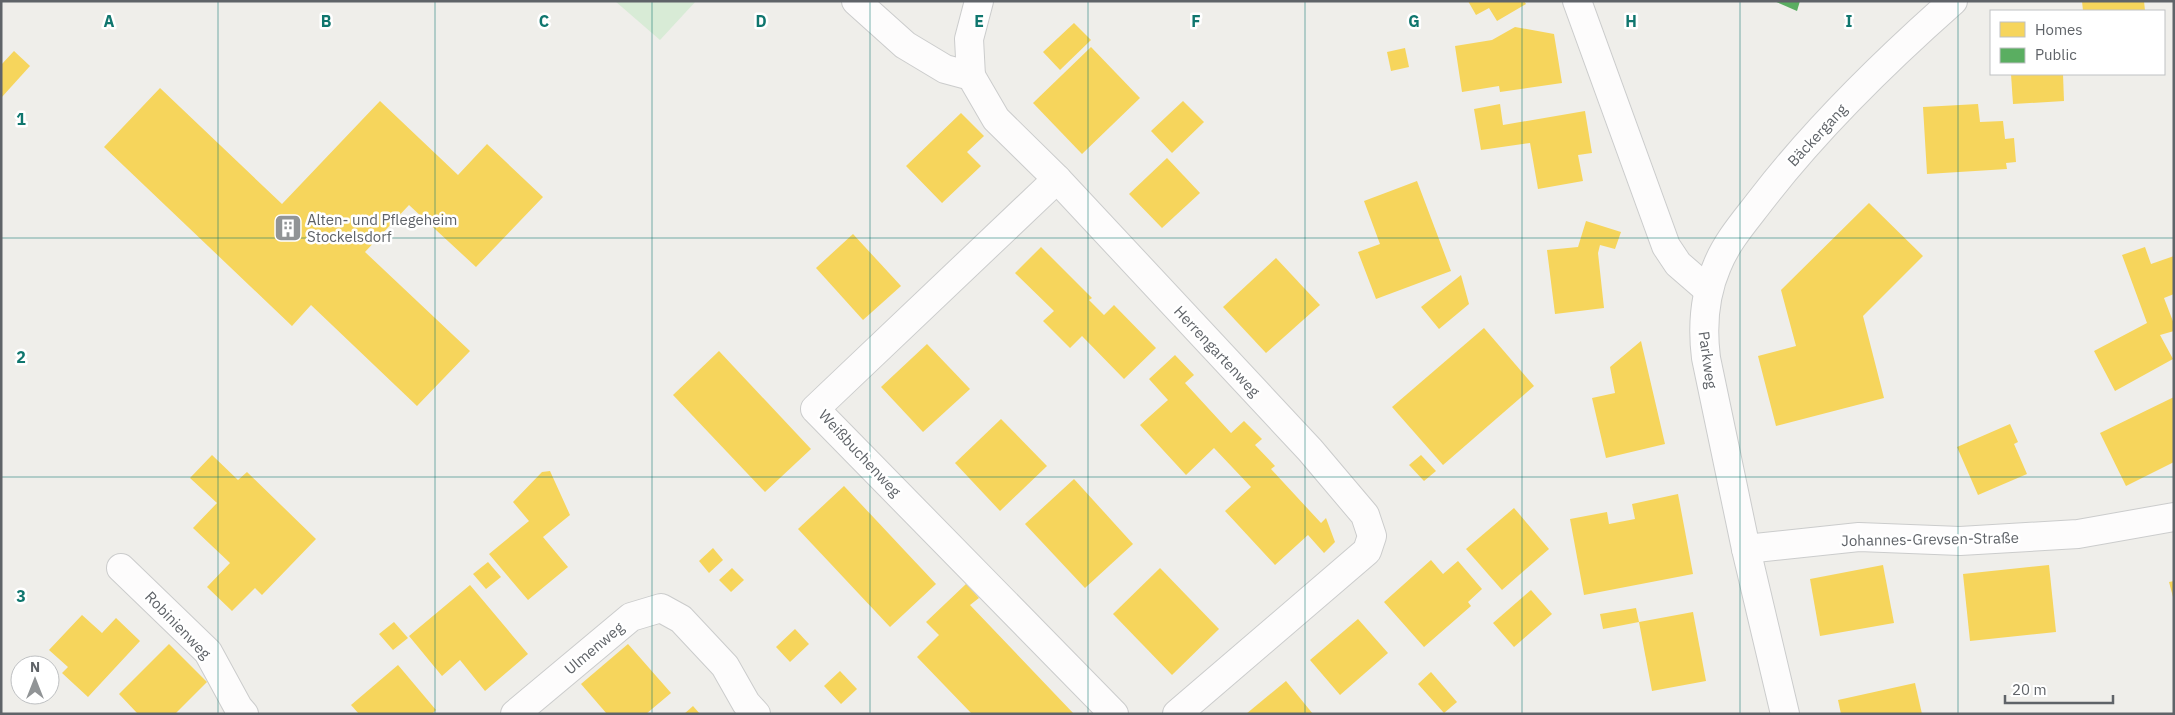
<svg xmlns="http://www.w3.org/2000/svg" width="2175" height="715" font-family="'IBM Plex Sans',sans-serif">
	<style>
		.green { fill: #d8ebd6 }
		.homes { fill: #f6d55c }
		.public { fill: #5aae61 }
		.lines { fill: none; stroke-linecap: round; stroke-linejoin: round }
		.minor-casing { stroke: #cbcccc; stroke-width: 30 }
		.minor { stroke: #fdfcfc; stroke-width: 28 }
		.grid { fill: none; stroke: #0f766e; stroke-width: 1; stroke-opacity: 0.55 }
		.labels { text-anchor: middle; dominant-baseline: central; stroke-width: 5; stroke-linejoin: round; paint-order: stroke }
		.street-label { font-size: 15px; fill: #5f6368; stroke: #fff }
		.poi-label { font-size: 15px; fill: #5f6368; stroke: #fff; text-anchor: start }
		.grid-label { font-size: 16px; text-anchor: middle; font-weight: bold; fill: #0f766e; stroke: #fff; stroke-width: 5; stroke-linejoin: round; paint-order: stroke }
	</style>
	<rect width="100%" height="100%" fill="#efeeea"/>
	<path class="green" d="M 615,1 L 696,1 L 660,40 Z"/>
	<g class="homes">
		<path d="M 1468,1 L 1524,1 L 1526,4 L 1497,21 L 1489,8 L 1476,15 Z"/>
		<path d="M 2082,1 L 2144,1 L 2145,11 L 2083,11 Z"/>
		<path d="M 1074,23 L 1091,40 L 1060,70 L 1043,52 Z"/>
		<path d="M 1515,27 L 1554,34 L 1562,83 L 1500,92 L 1499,86 L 1462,92 L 1455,46 L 1492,40 Z"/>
		<path d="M 1091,47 L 1140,98 L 1082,154 L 1033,103 Z"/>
		<path d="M 1405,48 L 1409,67 L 1391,71 L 1387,52 Z"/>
		<path d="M 14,51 L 30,66 L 1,98 L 1,65 Z"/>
		<path d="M 2011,74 L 2063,74 L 2064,101 L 2013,104 Z"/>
		<path d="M 160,88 L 282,204 L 380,101 L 458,175 L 487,144 L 543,197 L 476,267 L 409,205 L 365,252 L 470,351 L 417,406 L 311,305 L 292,326 L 104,147 Z"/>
		<path d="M 1183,101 L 1204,122 L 1172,153 L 1151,131 Z"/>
		<path d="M 1500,104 L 1503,125 L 1585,111 L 1592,153 L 1578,155 L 1583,181 L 1538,189 L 1530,143 L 1481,150 L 1474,109 Z"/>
		<path d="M 1978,104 L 1980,122 L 2003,121 L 2005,139 L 2014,138 L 2016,162 L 2006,163 L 2007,169 L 1927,174 L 1923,107 Z"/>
		<path d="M 961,113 L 984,136 L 967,152 L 981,166 L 942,203 L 906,166 Z"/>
		<path d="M 1167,158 L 1200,193 L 1162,228 L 1129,194 Z"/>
		<path d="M 1417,181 L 1451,271 L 1376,299 L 1358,252 L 1380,244 L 1364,201 Z"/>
		<path d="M 1869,203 L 1923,256 L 1863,316 L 1884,398 L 1776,426 L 1758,356 L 1796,346 L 1781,290 Z"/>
		<path d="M 1586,221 L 1621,232 L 1615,249 L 1600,245 L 1598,253 L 1604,308 L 1555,314 L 1547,250 L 1578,247 Z"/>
		<path d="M 853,234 L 901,286 L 863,320 L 816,268 Z"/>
		<path d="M 1041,247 L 1092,298 L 1089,300 L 1104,315 L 1114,305 L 1156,348 L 1124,379 L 1082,336 L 1070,348 L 1043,321 L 1054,311 L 1015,273 Z"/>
		<path d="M 2145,247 L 2151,264 L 2174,256 L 2174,294 L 2164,298 L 2174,324 L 2174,331 L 2160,335 L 2173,359 L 2115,391 L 2094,351 L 2147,323 L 2122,255 Z"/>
		<path d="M 1276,258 L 1320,305 L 1266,353 L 1223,307 Z"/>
		<path d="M 1461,275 L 1469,304 L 1439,329 L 1421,307 Z"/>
		<path d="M 1484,328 L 1534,386 L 1443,465 L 1392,407 Z"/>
		<path d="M 1641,341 L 1665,444 L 1606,458 L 1592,398 L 1615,393 L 1610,367 Z"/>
		<path d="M 927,344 L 970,389 L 923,432 L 881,387 Z"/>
		<path d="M 719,351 L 811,449 L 765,492 L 673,395 Z"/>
		<path d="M 1175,355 L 1194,375 L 1185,383 L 1231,433 L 1244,421 L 1262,439 L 1255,445 L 1275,466 L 1271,469 L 1321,523 L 1326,518 L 1335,542 L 1324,553 L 1308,535 L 1275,565 L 1225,511 L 1251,487 L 1214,448 L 1186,475 L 1140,425 L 1168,400 L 1149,379 Z"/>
		<path d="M 2174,397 L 2174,462 L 2126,486 L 2100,433 Z"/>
		<path d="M 1001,419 L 1047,466 L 1000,511 L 955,463 Z"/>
		<path d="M 2010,424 L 2018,442 L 2014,444 L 2027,474 L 1978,495 L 1957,447 Z"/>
		<path d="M 212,455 L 238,480 L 247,472 L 316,539 L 262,595 L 255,588 L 232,611 L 207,587 L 230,563 L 193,528 L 217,503 L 190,478 Z"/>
		<path d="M 1421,455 L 1436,471 L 1424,481 L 1409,465 Z"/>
		<path d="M 550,471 L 570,515 L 543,537 L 568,567 L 528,600 L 489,554 L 529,521 L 513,502 L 542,472 Z"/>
		<path d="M 1074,479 L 1133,544 L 1085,588 L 1025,524 Z"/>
		<path d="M 844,486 L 936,584 L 890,627 L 798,529 Z"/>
		<path d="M 1678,494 L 1693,574 L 1584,595 L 1570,519 L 1607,512 L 1609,524 L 1635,519 L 1632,504 Z"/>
		<path d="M 1514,508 L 1549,549 L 1502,590 L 1466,549 Z"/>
		<path d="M 713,548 L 723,560 L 709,573 L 699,561 Z"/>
		<path d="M 1431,560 L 1443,574 L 1458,561 L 1482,589 L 1468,602 L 1471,606 L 1424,647 L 1384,602 Z"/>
		<path d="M 488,562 L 501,577 L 486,589 L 473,574 Z"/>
		<path d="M 1883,565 L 1894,623 L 1820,636 L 1810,579 Z"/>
		<path d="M 2049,565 L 2056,632 L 1970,641 L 1963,574 Z"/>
		<path d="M 732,568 L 744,580 L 731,592 L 719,580 Z"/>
		<path d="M 1160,568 L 1219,629 L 1172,675 L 1113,614 Z"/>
		<path d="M 2174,581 L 2174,597 L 2173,597 L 2169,582 Z"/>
		<path d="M 966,584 L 979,598 L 970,605 L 1074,714 L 972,714 L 917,657 L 939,635 L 926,622 Z"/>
		<path d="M 470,585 L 528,654 L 485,691 L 460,660 L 442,676 L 409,636 Z"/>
		<path d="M 1531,590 L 1552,614 L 1514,647 L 1493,623 Z"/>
		<path d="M 1636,608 L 1639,622 L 1603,629 L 1600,614 Z"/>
		<path d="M 1693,612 L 1706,681 L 1652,691 L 1639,622 Z"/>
		<path d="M 82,615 L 102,633 L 116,618 L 140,641 L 88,697 L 62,673 L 68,667 L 49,650 Z"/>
		<path d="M 1358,619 L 1388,653 L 1340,695 L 1310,660 Z"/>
		<path d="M 394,622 L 408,638 L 393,650 L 379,634 Z"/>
		<path d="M 795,629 L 809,644 L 790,662 L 776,647 Z"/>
		<path d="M 169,644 L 207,682 L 175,714 L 138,714 L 119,694 Z"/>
		<path d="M 628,644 L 671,693 L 646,714 L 607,714 L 581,684 Z"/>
		<path d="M 398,665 L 436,710 L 432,714 L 359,714 L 351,705 Z"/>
		<path d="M 840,671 L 857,689 L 841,704 L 824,686 Z"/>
		<path d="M 1431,672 L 1457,702 L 1444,713 L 1418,684 Z"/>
		<path d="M 1286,681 L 1313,714 L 1246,714 Z"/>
		<path d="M 1915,683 L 1922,714 L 1841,714 L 1838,700 Z"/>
		<path d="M 693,706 L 700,714 L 684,714 Z"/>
	</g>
	<path class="public" d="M 1774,1 L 1800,1 L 1797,11 Z"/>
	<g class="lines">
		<g class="minor-casing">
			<g id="minor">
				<path d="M 856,1 L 905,45 L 945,69 L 971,76 L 996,119 L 1057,179 L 1310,450 L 1365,515 L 1372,536 L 1367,551 L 1177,714"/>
				<path d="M 1577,1 L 1666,246 L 1678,264 L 1708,290"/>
				<path d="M 971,76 L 969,39 L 979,1"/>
				<path d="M 1057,179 L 815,409 L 1114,714"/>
				<path d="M 1746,549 L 1859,537 L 1960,541 L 2078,534 L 2174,517"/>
				<path d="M 121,568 L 208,652 L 238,707 L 244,714"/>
				<path d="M 515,714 L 631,617 L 661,608 L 681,619 L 725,666 L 746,703 L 756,714"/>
				<path d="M 1785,714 L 1746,549 L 1706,358 C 1702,326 1704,296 1717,266 C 1727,241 1745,221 1761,200 C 1817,127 1884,62 1953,1"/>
			</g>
		</g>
		<use href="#minor" class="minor"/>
	</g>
	<path class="grid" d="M 218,1 L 218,714M 435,1 L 435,714M 652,1 L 652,714M 870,1 L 870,714M 1088,1 L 1088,714M 1305,1 L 1305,714M 1522,1 L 1522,714M 1740,1 L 1740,714M 1958,1 L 1958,714M 1,238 L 2174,238M 1,477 L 2174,477"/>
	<defs>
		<g id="building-square" transform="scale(1.4375)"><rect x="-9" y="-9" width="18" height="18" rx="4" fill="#919496" stroke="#fff"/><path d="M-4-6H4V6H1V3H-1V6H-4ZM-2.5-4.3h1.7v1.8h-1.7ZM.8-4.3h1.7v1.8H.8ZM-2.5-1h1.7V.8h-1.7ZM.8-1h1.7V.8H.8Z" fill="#fff"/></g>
	</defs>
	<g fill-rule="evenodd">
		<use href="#building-square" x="288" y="228"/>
	</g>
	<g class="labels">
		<g class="street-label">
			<text transform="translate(1817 135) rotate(-47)">Bäckergang</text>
			<text transform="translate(1217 351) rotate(47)">Herrengartenweg</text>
			<text transform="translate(1708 360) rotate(82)">Parkweg</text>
			<text transform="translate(860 453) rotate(47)">Weißbuchenweg</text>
			<text transform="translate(1930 539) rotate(-1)">Johannes-Grevsen-Straße</text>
			<text transform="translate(178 625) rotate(46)">Robinienweg</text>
			<text transform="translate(594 648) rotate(-40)">Ulmenweg</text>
		</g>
		<g class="poi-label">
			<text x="307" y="219">Alten- und Pflegeheim<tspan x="307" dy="17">Stockelsdorf</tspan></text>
		</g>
	</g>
	<g class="grid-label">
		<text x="109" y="27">A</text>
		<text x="326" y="27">B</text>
		<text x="544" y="27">C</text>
		<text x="761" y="27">D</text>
		<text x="979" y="27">E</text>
		<text x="1196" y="27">F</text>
		<text x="1414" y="27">G</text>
		<text x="1631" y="27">H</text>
		<text x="1849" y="27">I</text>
		<text x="21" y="125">1</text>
		<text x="21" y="363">2</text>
		<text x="21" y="602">3</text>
	</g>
	<rect width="2175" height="715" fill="none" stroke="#5f6368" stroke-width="5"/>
	<rect x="1990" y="10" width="175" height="65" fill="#ffffff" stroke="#bfc1c3"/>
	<rect x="2000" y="22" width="25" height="15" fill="#f6d55c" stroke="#bfc1c3"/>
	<text x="2035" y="35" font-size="15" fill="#5f6368">Homes</text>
	<rect x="2000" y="48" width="25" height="15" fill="#5aae61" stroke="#bfc1c3"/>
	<text x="2035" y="60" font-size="15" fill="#5f6368">Public</text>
	<g transform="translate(35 680)"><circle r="24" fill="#ffffff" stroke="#bfc1c3"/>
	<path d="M0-4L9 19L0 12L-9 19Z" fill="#919496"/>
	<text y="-8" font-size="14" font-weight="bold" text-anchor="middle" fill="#5f6368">N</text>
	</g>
	<path d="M2005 695v8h108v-8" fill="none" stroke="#5f6368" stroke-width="2.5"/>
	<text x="2012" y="695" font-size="15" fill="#5f6368" stroke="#ffffff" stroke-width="4" paint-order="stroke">20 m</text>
</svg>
